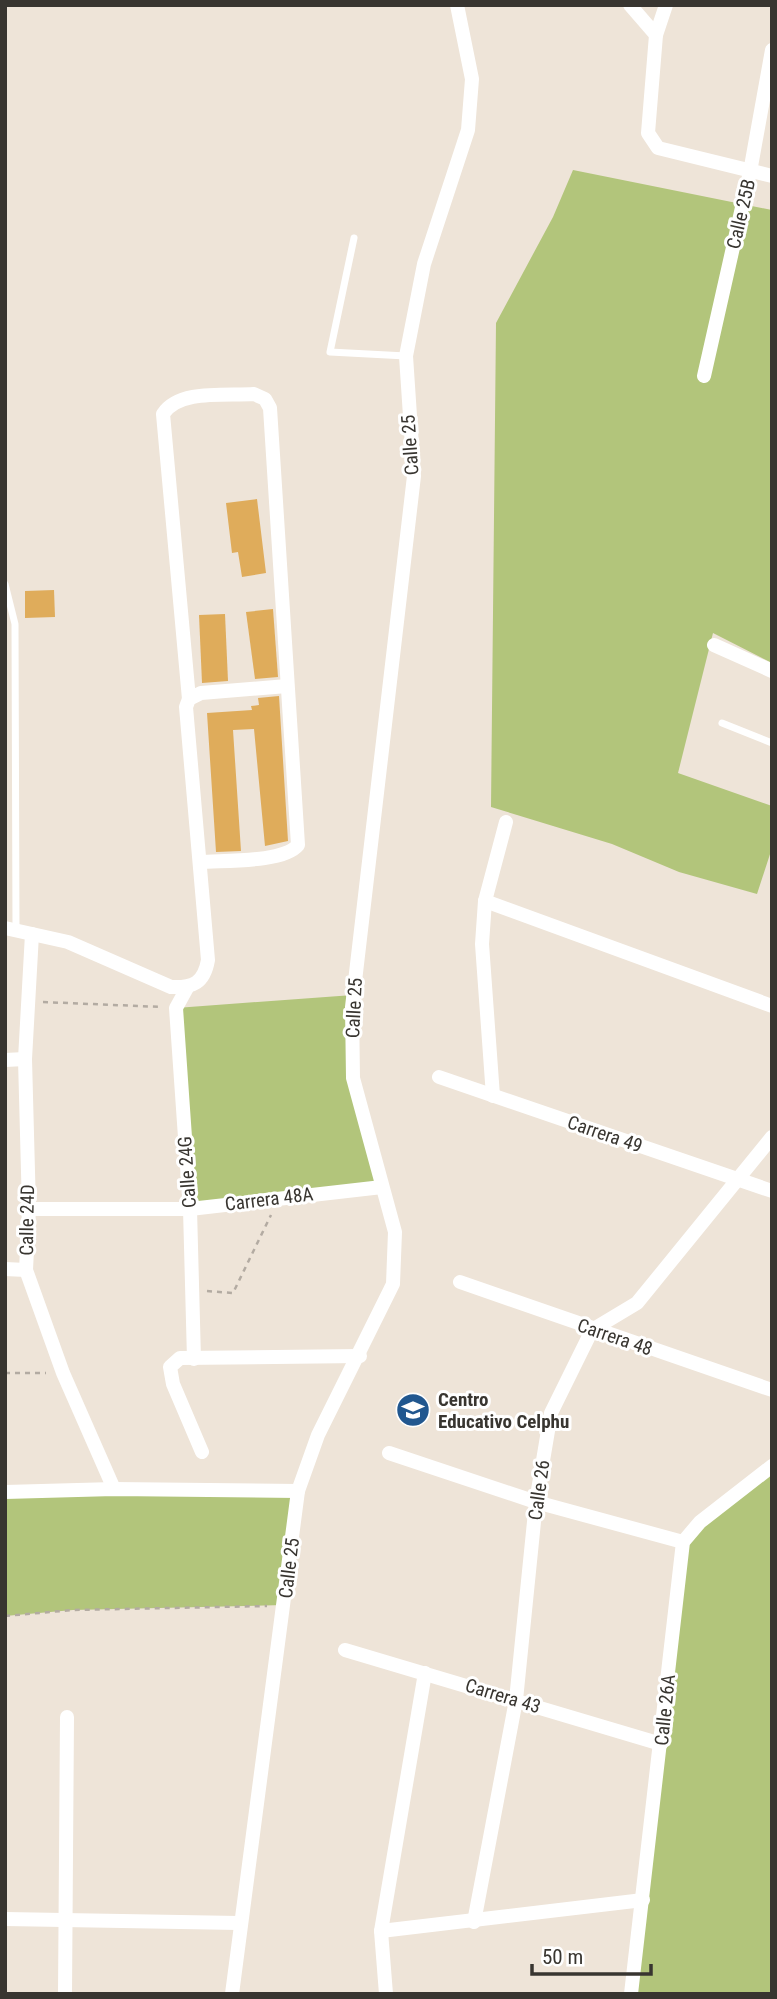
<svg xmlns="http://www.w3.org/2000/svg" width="777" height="1999" font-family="'Roboto Condensed',sans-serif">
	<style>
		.green { fill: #b2c57b }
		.building { fill: #dfac5b }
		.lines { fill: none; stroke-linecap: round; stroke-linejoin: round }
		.path { stroke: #b3aba2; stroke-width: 2.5; stroke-dasharray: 5 5; stroke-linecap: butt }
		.lane { stroke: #fff; stroke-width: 7 }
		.street { stroke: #fff; stroke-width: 14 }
		.labels { text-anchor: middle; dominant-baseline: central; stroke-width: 6; stroke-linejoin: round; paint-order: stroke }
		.street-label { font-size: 19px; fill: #383530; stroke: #fff }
		.poi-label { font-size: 19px; font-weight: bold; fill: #383530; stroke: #fff; text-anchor: start }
	</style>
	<rect width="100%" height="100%" fill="#eee4d8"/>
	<g class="green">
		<path d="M 573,170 L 772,210 L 772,663 L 713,633 L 678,773 L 772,806 L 772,848 L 757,894 L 679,872 L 612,844 L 491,807 L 496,323 L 553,217 Z"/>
		<path d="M 353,995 L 353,1078 L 382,1187 L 190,1209 L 176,1008 Z"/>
		<path d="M 772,1466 L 772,1994 L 631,1994 L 683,1542 Z"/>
		<path d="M 298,1491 L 284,1605 L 73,1610 L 5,1616 L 5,1492 Z"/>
	</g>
	<g class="building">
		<path d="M 257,499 L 266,573 L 242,577 L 238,552 L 232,553 L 226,503 Z"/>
		<path d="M 54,590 L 55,617 L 25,618 L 25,591 Z"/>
		<path d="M 273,609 L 278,677 L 255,679 L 246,612 Z"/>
		<path d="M 225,614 L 228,681 L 202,683 L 199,615 Z"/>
		<path d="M 279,696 L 288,841 L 265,846 L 254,729 L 233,730 L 241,851 L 216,852 L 207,713 L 252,710 L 251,706 L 259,705 L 258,698 Z"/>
	</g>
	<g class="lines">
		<g class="path">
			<path d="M 43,1002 L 162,1007"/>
			<path d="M 207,1291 L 233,1293 L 271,1215"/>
			<path d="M 5,1373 L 46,1373"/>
			<path d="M 5,1616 L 73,1610 L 267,1606"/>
		</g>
		<g class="lane">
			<path d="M 354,238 L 330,352 L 406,356"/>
			<path d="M 5,584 L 15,624 L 16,929"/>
			<path d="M 722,723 L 772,743"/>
		</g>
		<g class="street">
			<path d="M 630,5 L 656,35"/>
			<path d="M 666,5 L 656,35 L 648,133 L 658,148 L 772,176"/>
			<path d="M 704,376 L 750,172 L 772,50"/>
			<path d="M 714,645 L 772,671"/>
			<path d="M 189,699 L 163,414 C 179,389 226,396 254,394 L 265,399 L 270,408 L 298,845 C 283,863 224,860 200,862"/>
			<path d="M 485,901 L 772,1006"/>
			<path d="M 5,928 L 68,942 L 171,987 C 193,988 204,983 208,960 L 186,707 L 189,699 L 201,693 L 287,686"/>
			<path d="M 32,934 L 25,1059 L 29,1209 L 26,1270 L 63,1373 L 114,1489"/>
			<path d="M 187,988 L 176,1008 L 190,1209 L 194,1359"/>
			<path d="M 5,1060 L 25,1059"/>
			<path d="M 439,1077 L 772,1191"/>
			<path d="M 493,1096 L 482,944 L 485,901 L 506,822"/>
			<path d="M 29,1209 L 190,1209 L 382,1187"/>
			<path d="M 5,1269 L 26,1270"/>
			<path d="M 460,1282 L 772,1390"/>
			<path d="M 202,1452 L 173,1384 L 170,1367 L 180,1358 L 360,1356"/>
			<path d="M 389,1453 L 536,1502 L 683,1542"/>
			<path d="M 5,1492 L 114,1489 L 298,1491"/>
			<path d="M 345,1650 L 661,1744"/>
			<path d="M 5,1919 L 239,1923"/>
			<path d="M 474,1922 L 516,1700 L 536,1502 L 551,1413 L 592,1330 L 637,1303 L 772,1137"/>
			<path d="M 381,1931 L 643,1900"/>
			<path d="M 65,1994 L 67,1717"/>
			<path d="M 232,1994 L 298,1491 L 318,1435 L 393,1284 L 395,1232 L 353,1078 L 352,1007 L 414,476 L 406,356 L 424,264 L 468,130 L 472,79 L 457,5"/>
			<path d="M 386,1994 L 381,1931 L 425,1673"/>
			<path d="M 631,1994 L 683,1542 L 700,1522 L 772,1466"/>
		</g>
	</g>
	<defs>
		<g id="school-disc" transform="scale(1.75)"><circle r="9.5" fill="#21578f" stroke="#fff"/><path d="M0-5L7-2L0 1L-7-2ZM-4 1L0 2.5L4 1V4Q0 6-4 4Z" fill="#fff"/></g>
	</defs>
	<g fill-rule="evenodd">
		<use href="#school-disc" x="413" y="1410"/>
	</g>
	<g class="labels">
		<g class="street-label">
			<text transform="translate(741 214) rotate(-77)">Calle 25B</text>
			<text transform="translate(410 445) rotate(-94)">Calle 25</text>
			<text transform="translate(354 1008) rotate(-87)">Calle 25</text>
			<text transform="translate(605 1134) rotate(19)">Carrera 49</text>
			<text transform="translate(187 1172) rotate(-94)">Calle 24G</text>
			<text transform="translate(269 1199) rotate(-7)">Carrera 48A</text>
			<text transform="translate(27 1220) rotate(-89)">Calle 24D</text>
			<text transform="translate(615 1337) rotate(19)">Carrera 48</text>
			<text transform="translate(539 1490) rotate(-82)">Calle 26</text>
			<text transform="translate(289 1568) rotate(-83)">Calle 25</text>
			<text transform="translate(503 1696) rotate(17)">Carrera 43</text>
			<text transform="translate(665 1710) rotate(-84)">Calle 26A</text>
		</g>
		<g class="poi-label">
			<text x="438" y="1399">Centro<tspan x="438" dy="22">Educativo Celphu</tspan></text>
		</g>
	</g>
	<rect width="777" height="1999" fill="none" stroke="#383530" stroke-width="14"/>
	<path d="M532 1964v10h119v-10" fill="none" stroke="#383530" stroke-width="3.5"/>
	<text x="542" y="1964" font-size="21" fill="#383530" stroke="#ffffff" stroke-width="5" paint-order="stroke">50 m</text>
</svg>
